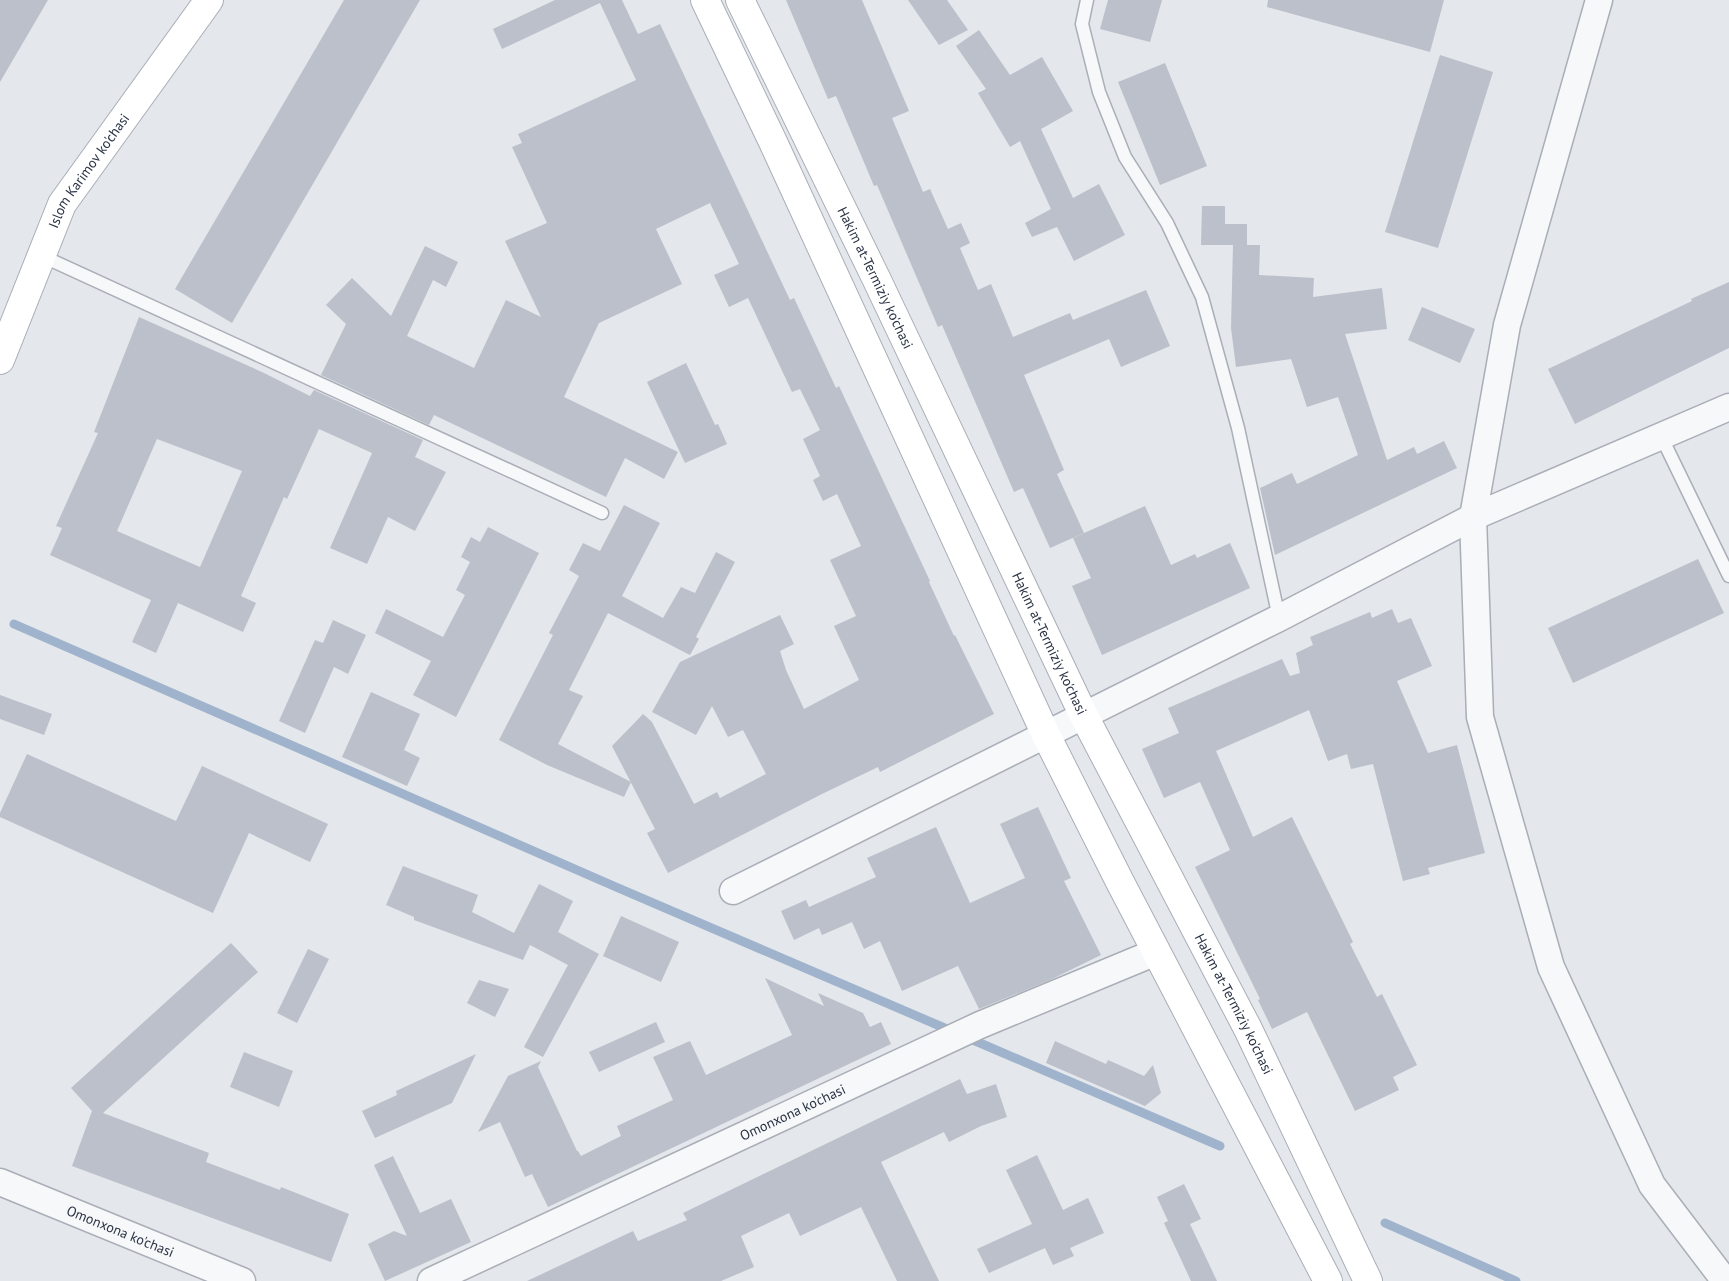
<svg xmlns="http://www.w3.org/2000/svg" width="1729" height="1281" font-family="'PT Sans',sans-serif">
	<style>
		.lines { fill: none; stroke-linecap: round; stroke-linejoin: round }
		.stream { stroke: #9fb4cc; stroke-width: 9 }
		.building { fill: #bbc0ca; fill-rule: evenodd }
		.service-casing { stroke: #a9aeb7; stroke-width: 15 }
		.minor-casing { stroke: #a9aeb7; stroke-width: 29 }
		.secondary-casing { stroke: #a9aeb7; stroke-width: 30 }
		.service { stroke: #f7f8fa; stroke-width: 12 }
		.minor { stroke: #f7f8fa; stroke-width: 26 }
		.secondary { stroke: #fff; stroke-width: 28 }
		.labels { text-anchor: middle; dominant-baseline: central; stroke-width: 4; stroke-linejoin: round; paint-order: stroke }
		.street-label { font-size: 14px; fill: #2b3445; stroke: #f4f6f9 }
	</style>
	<rect width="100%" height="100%" fill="#e4e7ec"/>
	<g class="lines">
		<g class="stream">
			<path d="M 14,624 L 616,887 L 954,1032"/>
			<path d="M 966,1037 L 1220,1146"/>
			<path d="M 1385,1223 L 1516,1281"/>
		</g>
	</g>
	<g class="building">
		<path d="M 0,0 L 48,0 L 0,82 Z"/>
		<path d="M 344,0 L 420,0 L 232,323 L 175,289 Z"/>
		<path d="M 555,0 L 622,0 L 638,34 L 660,24 L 790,300 L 794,298 L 836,388 L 839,386 L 930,581 L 929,582 L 954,636 L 955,635 L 994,714 L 880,772 L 878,767 L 822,794 L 668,873 L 647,833 L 655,829 L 612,746 L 643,714 L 652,722 L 694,804 L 717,792 L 720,798 L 766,774 L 743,730 L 728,737 L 712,706 L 696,735 L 652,712 L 680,662 L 780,615 L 794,644 L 780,651 L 786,670 L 804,709 L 859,680 L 834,626 L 856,616 L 830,560 L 861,546 L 837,494 L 823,501 L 813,480 L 820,476 L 803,439 L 820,430 L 800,389 L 792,392 L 748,298 L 729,307 L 714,275 L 739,264 L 710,203 L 656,229 L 682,284 L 599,323 L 564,397 L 678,452 L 664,479 L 625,458 L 606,497 L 434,415 L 429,425 L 321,375 L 346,324 L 326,305 L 352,278 L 391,316 L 425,246 L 458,262 L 446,287 L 433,280 L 407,336 L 474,368 L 506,300 L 541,317 L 505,241 L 547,223 L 512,147 L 522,143 L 518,134 L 636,80 L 600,3 L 502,49 L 493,29 Z"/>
		<path d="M 786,0 L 862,0 L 909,111 L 892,118 L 923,192 L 930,189 L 948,229 L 961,223 L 970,243 L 960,248 L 978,290 L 991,284 L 1013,337 L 1070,313 L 1073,320 L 1146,290 L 1170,346 L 1121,367 L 1109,339 L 1024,375 L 1064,470 L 1057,474 L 1084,533 L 1050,548 L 1023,488 L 1014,492 L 942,325 L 938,327 L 877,185 L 874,186 L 836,96 L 828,99 Z"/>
		<path d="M 908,0 L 947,0 L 968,30 L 939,45 Z"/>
		<path d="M 1108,0 L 1162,0 L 1150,42 L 1100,29 Z"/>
		<path d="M 1268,0 L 1444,0 L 1430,52 L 1267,7 Z"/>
		<path d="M 979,30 L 1010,75 L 1042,57 L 1073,111 L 1041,129 L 1073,198 L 1099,184 L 1125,235 L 1074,261 L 1057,227 L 1032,237 L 1025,223 L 1051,209 L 1020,141 L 1010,147 L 978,93 L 986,89 L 956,46 Z"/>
		<path d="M 1440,55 L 1493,72 L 1438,248 L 1385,232 Z"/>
		<path d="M 1165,63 L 1207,166 L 1160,185 L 1118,82 Z"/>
		<path d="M 1202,206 L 1225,206 L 1225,224 L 1247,224 L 1247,245 L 1260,245 L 1259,275 L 1314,278 L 1313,297 L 1382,288 L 1387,329 L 1345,334 L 1387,460 L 1414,447 L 1417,454 L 1444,441 L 1457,468 L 1275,555 L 1260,488 L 1292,473 L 1297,484 L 1358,455 L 1338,397 L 1307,407 L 1291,359 L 1236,367 L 1231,328 L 1233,245 L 1201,245 Z"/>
		<path d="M 1729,282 L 1729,348 L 1575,424 L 1548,369 L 1692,301 L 1691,299 Z"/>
		<path d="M 1422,307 L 1475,329 L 1460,363 L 1408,340 Z"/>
		<path d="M 139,317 L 262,372 L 310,396 L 314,390 L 423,440 L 415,457 L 446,472 L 415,531 L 388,517 L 367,564 L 330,548 L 372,453 L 319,429 L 287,499 L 284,497 L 241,596 L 256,603 L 243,632 L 178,603 L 156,653 L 132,642 L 151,600 L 50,555 L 62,528 L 56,526 L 98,433 L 94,432 ZM 157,439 L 242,471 L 200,567 L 117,531 Z"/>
		<path d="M 686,363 L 715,425 L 718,424 L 727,444 L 685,463 L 647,382 Z"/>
		<path d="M 624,505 L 660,523 L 622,596 L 663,618 L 681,587 L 695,593 L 716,552 L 735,562 L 696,637 L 699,639 L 690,655 L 608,613 L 569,690 L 583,696 L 558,744 L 631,782 L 624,797 L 547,765 L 499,740 L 553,635 L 549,633 L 579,576 L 569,570 L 583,543 L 600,551 Z"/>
		<path d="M 1145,506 L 1171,565 L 1195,554 L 1197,558 L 1230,543 L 1250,588 L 1102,655 L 1072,586 L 1091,578 L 1073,538 Z"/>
		<path d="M 488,527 L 539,553 L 456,717 L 413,695 L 431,661 L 375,633 L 386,609 L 443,637 L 465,595 L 456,590 L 470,562 L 461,557 L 471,537 L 480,542 Z"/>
		<path d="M 1698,559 L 1724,613 L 1573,683 L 1548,628 Z"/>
		<path d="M 1392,609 L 1398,623 L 1411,618 L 1432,666 L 1397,681 L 1428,753 L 1457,745 L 1485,853 L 1428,868 L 1430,874 L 1403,881 L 1373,764 L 1351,769 L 1347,754 L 1328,761 L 1309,710 L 1216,751 L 1253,837 L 1292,817 L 1353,942 L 1350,944 L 1377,997 L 1382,994 L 1417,1065 L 1393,1077 L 1399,1090 L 1355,1111 L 1307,1012 L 1272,1029 L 1258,1000 L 1260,999 L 1195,867 L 1230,850 L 1200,782 L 1164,798 L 1142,749 L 1179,733 L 1168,708 L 1282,659 L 1290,676 L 1300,673 L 1296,653 L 1313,645 L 1310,637 L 1370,612 L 1372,618 Z"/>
		<path d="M 333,620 L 366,635 L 348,674 L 334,667 L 305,733 L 279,721 L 315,640 L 323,643 Z"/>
		<path d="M 371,692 L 420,714 L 404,750 L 420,758 L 407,786 L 342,757 Z"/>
		<path d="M 0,695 L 52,714 L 44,735 L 0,719 Z"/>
		<path d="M 27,754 L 176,821 L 202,766 L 328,824 L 310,862 L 249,833 L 213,913 L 0,817 L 0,813 Z"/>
		<path d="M 1038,807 L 1071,878 L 1064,881 L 1101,955 L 1050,980 L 979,1009 L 958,966 L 902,991 L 880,941 L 864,949 L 852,922 L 822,935 L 819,928 L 794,940 L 781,911 L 806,900 L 809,907 L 876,877 L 867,858 L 936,827 L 970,903 L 1025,878 L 1000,824 Z"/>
		<path d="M 403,866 L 478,895 L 472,912 L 514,933 L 539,884 L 573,901 L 558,932 L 599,954 L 543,1057 L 524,1047 L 568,965 L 530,945 L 523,960 L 414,920 L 414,917 L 386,905 Z"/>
		<path d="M 621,916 L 679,942 L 661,982 L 603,956 Z"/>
		<path d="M 231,943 L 258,972 L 103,1113 L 209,1153 L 206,1162 L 280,1190 L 281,1187 L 349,1214 L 331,1262 L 72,1166 L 92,1111 L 71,1088 Z"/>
		<path d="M 308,949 L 329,959 L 297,1023 L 277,1013 Z"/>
		<path d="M 765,978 L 824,1006 L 818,993 L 863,1013 L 870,1027 L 881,1022 L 891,1044 L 548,1207 L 532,1174 L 525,1177 L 500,1122 L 478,1132 L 508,1076 L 541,1061 L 538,1067 L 577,1151 L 578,1151 L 581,1156 L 621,1136 L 617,1126 L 673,1100 L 653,1057 L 690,1041 L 706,1075 L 792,1035 Z"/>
		<path d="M 479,980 L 509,989 L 495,1017 L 467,1003 Z"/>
		<path d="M 656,1022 L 665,1042 L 599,1072 L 589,1052 Z"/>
		<path d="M 1055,1041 L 1106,1064 L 1108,1060 L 1144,1076 L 1153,1065 L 1161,1093 L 1145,1106 L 1046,1063 Z"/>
		<path d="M 244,1052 L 293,1071 L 279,1107 L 230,1087 Z"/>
		<path d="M 476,1054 L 452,1103 L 375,1138 L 362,1111 L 397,1095 L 396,1091 Z"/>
		<path d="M 960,1079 L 967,1094 L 996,1084 L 1007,1117 L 981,1126 L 949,1142 L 944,1132 L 881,1162 L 939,1281 L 897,1281 L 861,1207 L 800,1236 L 789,1213 L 741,1236 L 754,1267 L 721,1281 L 527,1281 L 633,1231 L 638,1241 L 687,1220 L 683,1213 Z"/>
		<path d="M 1037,1155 L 1063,1210 L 1088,1198 L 1104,1233 L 1070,1248 L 1074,1256 L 1053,1265 L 1045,1248 L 989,1273 L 977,1249 L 1032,1224 L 1006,1170 Z"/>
		<path d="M 393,1156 L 420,1213 L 451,1199 L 471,1242 L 385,1281 L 368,1244 L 394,1231 L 407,1236 L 374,1165 Z"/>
		<path d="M 1184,1184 L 1201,1219 L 1190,1224 L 1217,1281 L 1191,1281 L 1164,1223 L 1168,1221 L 1157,1197 Z"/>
	</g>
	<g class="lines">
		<g class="service-casing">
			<g id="service">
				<path d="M 1087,0 L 1082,24 L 1099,92 L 1125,157 L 1167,223 L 1202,297 L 1238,428 L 1279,618"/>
				<path d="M 42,256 L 602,513"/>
				<path d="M 1661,436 L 1729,576"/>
			</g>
		</g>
		<g class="minor-casing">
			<g id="minor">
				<path d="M 1599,0 L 1507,325 L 1473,517 L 1480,717 L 1551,967 L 1652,1185 L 1725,1281"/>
				<path d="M 733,891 L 1279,618 L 1473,517 L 1729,407"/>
				<path id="s1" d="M 0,1182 L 242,1281"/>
				<path id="s2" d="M 431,1281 L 980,1025 L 1156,952"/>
			</g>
		</g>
		<g class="secondary-casing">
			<g id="secondary">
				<path d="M 705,0 L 773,142 L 1046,735 L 1119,880 L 1328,1281"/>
				<path id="s3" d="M 740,0 L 876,278 L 1084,716 L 1248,1029 L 1368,1281"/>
				<path id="s4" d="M 0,360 L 62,204 L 209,0"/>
			</g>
		</g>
		<use href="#service" class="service"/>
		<use href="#minor" class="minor"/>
		<use href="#secondary" class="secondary"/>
	</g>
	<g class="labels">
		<g class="street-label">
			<text stroke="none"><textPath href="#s4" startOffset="210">Islom Karimov ko'chasi</textPath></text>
			<text stroke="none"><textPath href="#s3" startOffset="309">Hakim at-Termiziy ko'chasi</textPath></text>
			<text stroke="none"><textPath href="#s3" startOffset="714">Hakim at-Termiziy ko'chasi</textPath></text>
			<text stroke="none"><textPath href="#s3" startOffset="1119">Hakim at-Termiziy ko'chasi</textPath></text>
			<text stroke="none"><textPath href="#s2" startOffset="399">Omonxona ko'chasi</textPath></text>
			<text stroke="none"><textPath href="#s1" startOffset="130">Omonxona ko'chasi</textPath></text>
		</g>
	</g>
</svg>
